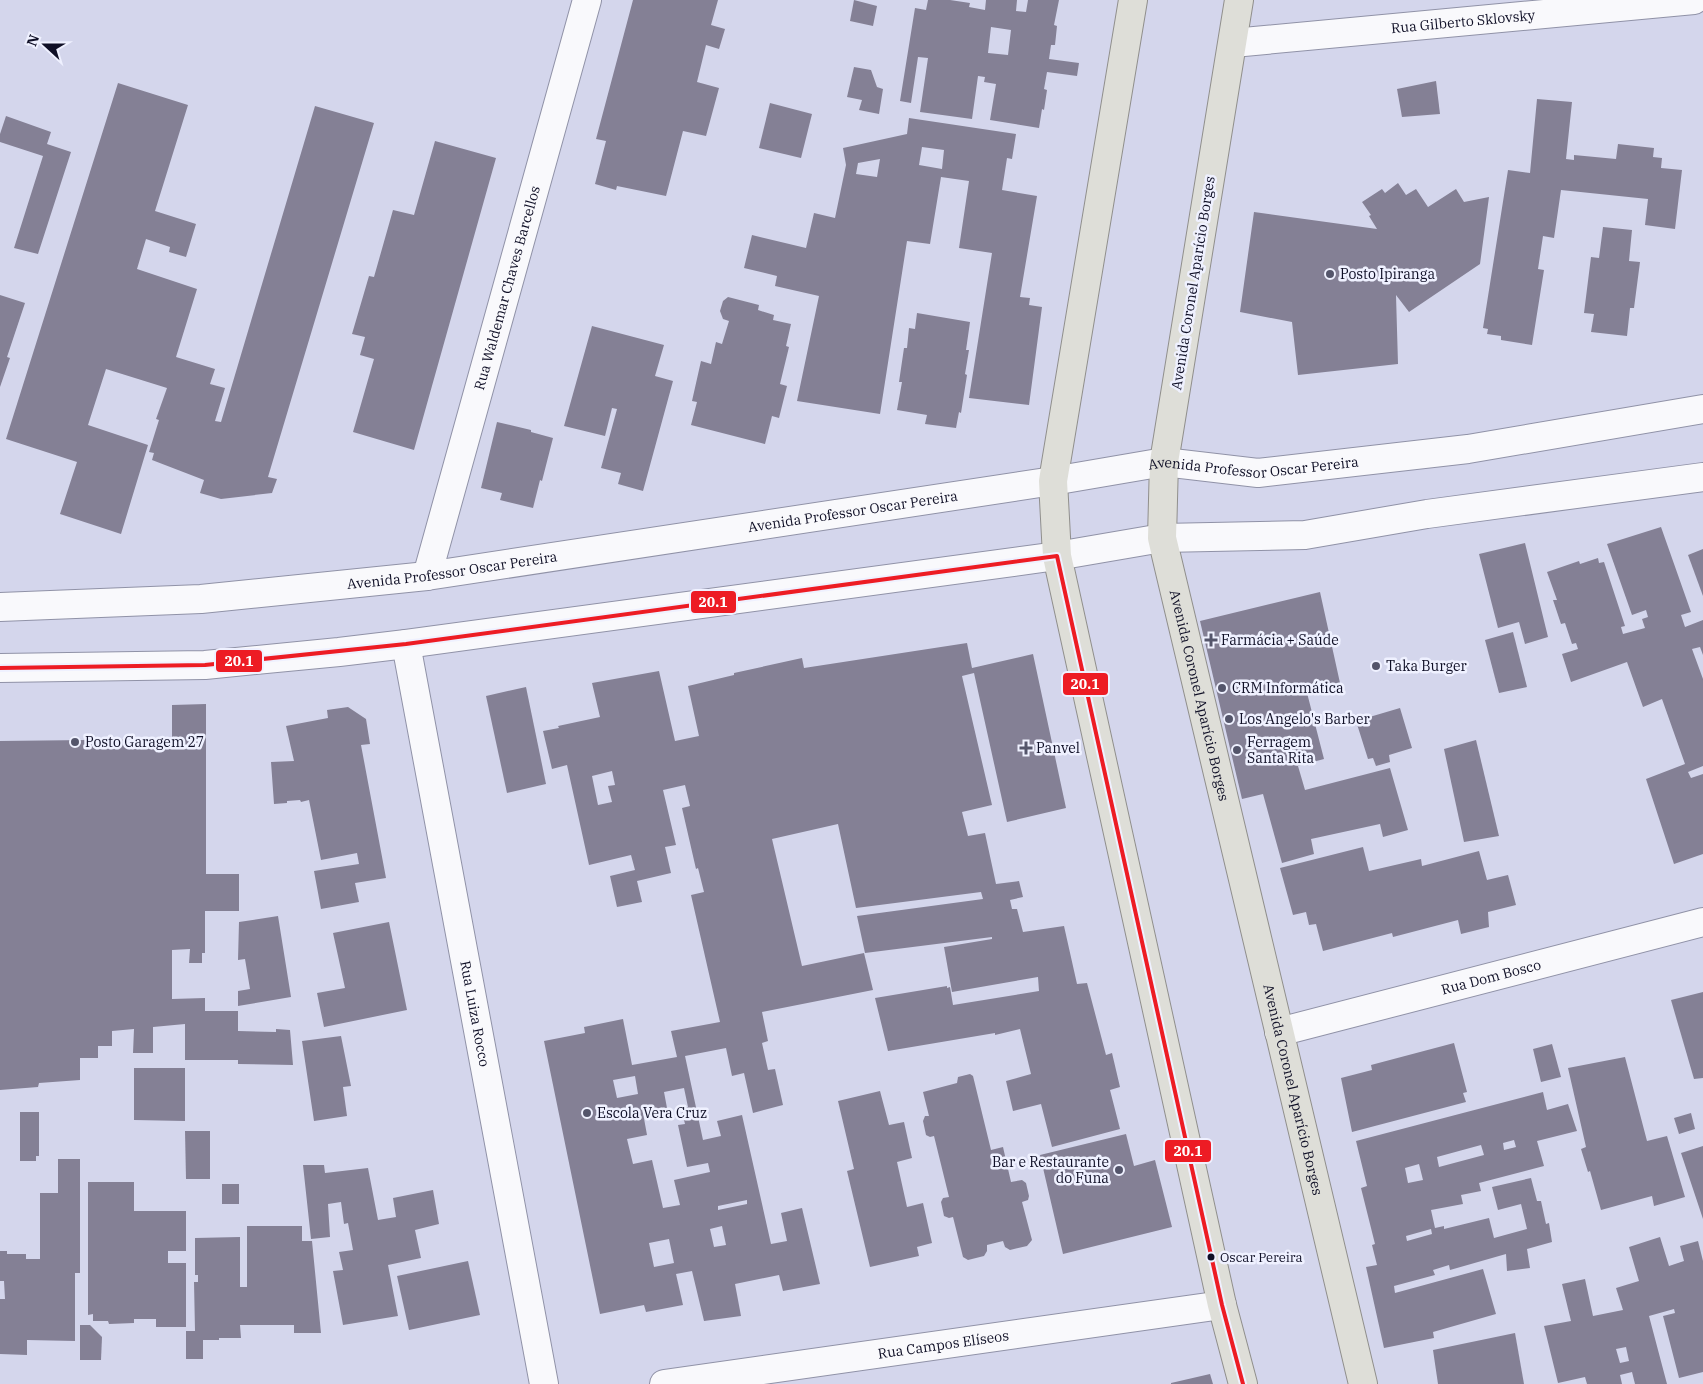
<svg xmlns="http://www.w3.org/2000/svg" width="1703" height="1384" font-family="'IBM Plex Serif',serif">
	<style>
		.building { fill: #848095; fill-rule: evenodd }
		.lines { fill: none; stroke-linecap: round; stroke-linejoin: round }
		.secondary-casing { stroke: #9092a7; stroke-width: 30 }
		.primary-casing { stroke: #908f8c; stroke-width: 30 }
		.secondary { stroke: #f9f9fc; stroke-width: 28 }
		.primary { stroke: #deded8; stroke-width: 28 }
		.bus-1-casing { stroke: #eff1ff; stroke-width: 8 }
		.bus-1 { stroke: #ed1c24; stroke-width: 4 }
		.poi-dot { fill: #54556b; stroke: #eff1ff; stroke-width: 2 }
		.bus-dot { fill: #0f0f26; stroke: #eff1ff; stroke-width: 2 }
		.labels { text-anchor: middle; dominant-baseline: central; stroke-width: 5; stroke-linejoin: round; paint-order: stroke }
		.bus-label { font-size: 13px; fill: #0f0f26; stroke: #eff1ff; text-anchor: start }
		.street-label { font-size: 14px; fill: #0f0f26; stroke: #eff1ff }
		.poi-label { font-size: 14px; fill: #0f0f26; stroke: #eff1ff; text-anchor: start }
		.line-badge { stroke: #eff1ff; stroke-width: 2 }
		.badge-label { font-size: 14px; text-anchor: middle; font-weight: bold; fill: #fff }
	</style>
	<rect width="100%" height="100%" fill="#d4d6ec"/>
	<g class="building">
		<path d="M 633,0 L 718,0 L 711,25 L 725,29 L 719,49 L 706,45 L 697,82 L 719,88 L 706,136 L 683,131 L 666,196 L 617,186 L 616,190 L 595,184 L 606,141 L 596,139 Z"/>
		<path d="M 854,0 L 877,6 L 873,26 L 850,21 Z"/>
		<path d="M 928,0 L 950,0 L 970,3 L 969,7 L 985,10 L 986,0 L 1017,0 L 1016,11 L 1026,12 L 1028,0 L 1059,0 L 1054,25 L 1057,26 L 1055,45 L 1051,45 L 1049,59 L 1079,63 L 1077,76 L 1047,72 L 1044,89 L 1047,90 L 1044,110 L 1042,109 L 1039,128 L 990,120 L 996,84 L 984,82 L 985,77 L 978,76 L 972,119 L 920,112 L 928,58 L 918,57 L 911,103 L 900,101 L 915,8 L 926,10 ZM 991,27 L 1011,30 L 1008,55 L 988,53 Z"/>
		<path d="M 854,67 L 871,70 L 877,87 L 883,89 L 879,114 L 859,110 L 862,100 L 847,97 Z"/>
		<path d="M 1436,81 L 1440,114 L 1402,117 L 1397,89 Z"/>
		<path d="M 118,83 L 188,105 L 155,211 L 196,224 L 186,257 L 169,252 L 170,247 L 146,239 L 137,269 L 197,289 L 176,357 L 215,369 L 210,384 L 225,388 L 215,421 L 221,422 L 315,106 L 374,123 L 268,477 L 277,479 L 272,493 L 221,499 L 200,493 L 204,480 L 152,460 L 154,453 L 149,452 L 159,420 L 156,419 L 167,388 L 106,369 L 88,425 L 148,445 L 121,534 L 60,514 L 77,462 L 6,439 Z"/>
		<path d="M 1537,99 L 1572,102 L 1566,159 L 1574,160 L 1574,155 L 1616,159 L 1618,144 L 1654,148 L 1653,157 L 1662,158 L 1661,168 L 1682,170 L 1675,229 L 1645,225 L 1648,199 L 1561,190 L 1554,238 L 1543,236 L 1538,269 L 1544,270 L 1532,345 L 1501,340 L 1501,336 L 1487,334 L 1488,329 L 1483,328 L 1508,170 L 1530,173 Z"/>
		<path d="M 770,103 L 812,114 L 801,158 L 759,148 Z"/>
		<path d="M 6,116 L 51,132 L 47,144 L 71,152 L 38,254 L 14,248 L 43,156 L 0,142 L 0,134 Z"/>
		<path d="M 909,118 L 1016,134 L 1012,159 L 1007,158 L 1002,190 L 1037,196 L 1020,297 L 1030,298 L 1029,305 L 1042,307 L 1029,405 L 969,398 L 992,253 L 959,248 L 969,181 L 941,177 L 930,244 L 907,241 L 880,414 L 797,401 L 819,296 L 775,286 L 777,276 L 744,268 L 752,235 L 806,248 L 814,213 L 835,218 L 846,165 L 843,148 L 907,134 ZM 922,147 L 944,150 L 942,169 L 919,165 ZM 880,159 L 877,177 L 856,174 L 858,163 Z"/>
		<path d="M 435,141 L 496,158 L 414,450 L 353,432 L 374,359 L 360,355 L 365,337 L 352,334 L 369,276 L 374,277 L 393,210 L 414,215 Z"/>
		<path d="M 1398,183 L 1406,195 L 1416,189 L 1428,207 L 1456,189 L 1464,202 L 1489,197 L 1480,264 L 1409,312 L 1396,295 L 1398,364 L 1298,375 L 1292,322 L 1240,312 L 1254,212 L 1377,229 L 1369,216 L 1371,215 L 1362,202 L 1382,189 L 1385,193 Z"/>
		<path d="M 1603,227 L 1632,230 L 1629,261 L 1640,262 L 1634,308 L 1630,308 L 1627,336 L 1591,332 L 1594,314 L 1584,313 L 1591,257 L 1599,258 Z"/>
		<path d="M 0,295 L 25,303 L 7,357 L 10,358 L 0,387 Z"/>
		<path d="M 728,297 L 759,305 L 758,310 L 774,315 L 773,320 L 791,324 L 786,346 L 789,347 L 780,384 L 787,386 L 779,418 L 772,416 L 765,444 L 691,425 L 697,402 L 692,401 L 701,361 L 711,364 L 716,342 L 722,344 L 729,321 L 723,319 L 720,311 L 723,301 Z"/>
		<path d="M 917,313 L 970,322 L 966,350 L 969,350 L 965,374 L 967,375 L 961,413 L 959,412 L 956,428 L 925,424 L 927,415 L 897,410 L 902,382 L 899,382 L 904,348 L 907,348 L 909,328 L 915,329 Z"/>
		<path d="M 592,326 L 664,345 L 655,376 L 673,381 L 643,491 L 618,484 L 621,473 L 601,468 L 617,409 L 612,408 L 605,436 L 564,426 Z"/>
		<path d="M 497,422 L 531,430 L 531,432 L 553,438 L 542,481 L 540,480 L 533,508 L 500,500 L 502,493 L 481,488 Z"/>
		<path d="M 1661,527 L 1691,612 L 1681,615 L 1685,627 L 1703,620 L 1703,655 L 1700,647 L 1692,649 L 1703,679 L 1703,766 L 1688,772 L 1691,778 L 1703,774 L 1703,854 L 1674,864 L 1646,779 L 1685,764 L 1662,699 L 1643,707 L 1627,662 L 1571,682 L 1562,654 L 1578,649 L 1576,643 L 1572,644 L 1565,623 L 1561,624 L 1553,600 L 1557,600 L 1547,572 L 1579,561 L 1580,564 L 1598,558 L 1599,563 L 1604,562 L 1625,626 L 1621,627 L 1623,634 L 1645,628 L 1642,619 L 1648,617 L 1646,610 L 1632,615 L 1607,544 Z"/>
		<path d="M 1525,543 L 1548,637 L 1525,644 L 1519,622 L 1498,628 L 1479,554 Z"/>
		<path d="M 1703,549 L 1703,596 L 1688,555 Z"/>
		<path d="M 1320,592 L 1340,683 L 1306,689 L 1324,759 L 1298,766 L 1305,790 L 1390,768 L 1408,830 L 1383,837 L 1380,824 L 1311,839 L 1314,854 L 1282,863 L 1263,794 L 1242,799 L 1200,621 Z"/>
		<path d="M 1513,632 L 1527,687 L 1499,693 L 1485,640 Z"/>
		<path d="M 967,643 L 972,668 L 1033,654 L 1066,808 L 1007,822 L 974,673 L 962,676 L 992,805 L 962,812 L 968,836 L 985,833 L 996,884 L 1019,881 L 1023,897 L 1010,900 L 1012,909 L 1017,909 L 1023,932 L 1064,926 L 1077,984 L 1087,983 L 1106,1055 L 1112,1053 L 1120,1087 L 1110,1090 L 1120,1129 L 1052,1147 L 1041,1104 L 1013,1111 L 1006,1081 L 1031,1074 L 1020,1029 L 995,1035 L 995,1033 L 888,1051 L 875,998 L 947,986 L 947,988 L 950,987 L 953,1005 L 1039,991 L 1038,977 L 952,992 L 944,947 L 992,939 L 992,937 L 865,953 L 857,916 L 983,899 L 981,892 L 856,908 L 838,824 L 772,839 L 802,966 L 864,953 L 873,990 L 762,1012 L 768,1041 L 762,1043 L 768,1070 L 775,1069 L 783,1105 L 753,1113 L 744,1073 L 732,1076 L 726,1048 L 685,1056 L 703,1140 L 721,1136 L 717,1121 L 742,1115 L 771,1244 L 787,1241 L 781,1213 L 802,1208 L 820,1284 L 783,1291 L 779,1275 L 735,1284 L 741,1316 L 704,1321 L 692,1271 L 676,1274 L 683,1305 L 646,1312 L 644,1305 L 600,1314 L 544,1041 L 585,1033 L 584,1027 L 623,1019 L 632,1065 L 677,1057 L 671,1031 L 720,1022 L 691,895 L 704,892 L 698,868 L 696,869 L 682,808 L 690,806 L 685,785 L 663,790 L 676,845 L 665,847 L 671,873 L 637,881 L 642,902 L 617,907 L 610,876 L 635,870 L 631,855 L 589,865 L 567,765 L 552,769 L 543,731 L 559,728 L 558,726 L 600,717 L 592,683 L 659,671 L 675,741 L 699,736 L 688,686 L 734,675 L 734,673 L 802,658 L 804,668 ZM 612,771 L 615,785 L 608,786 L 612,802 L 598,805 L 592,776 ZM 635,1076 L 638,1094 L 617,1098 L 613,1080 ZM 684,1088 L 688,1107 L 681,1108 L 685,1124 L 678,1125 L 687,1167 L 708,1163 L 710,1172 L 674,1180 L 680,1205 L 663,1208 L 652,1160 L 633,1164 L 627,1139 L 647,1135 L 643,1113 L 667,1108 L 664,1092 ZM 747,1200 L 747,1204 L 718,1210 L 718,1206 ZM 722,1226 L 726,1245 L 714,1247 L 710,1229 ZM 669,1239 L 674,1263 L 654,1267 L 649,1243 Z"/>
		<path d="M 526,687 L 546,784 L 507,793 L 486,696 Z"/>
		<path d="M 206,704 L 206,874 L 239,874 L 239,911 L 205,911 L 205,953 L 202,953 L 202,963 L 189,963 L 190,949 L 172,950 L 172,999 L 205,998 L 205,1011 L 238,1011 L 238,1031 L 276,1032 L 276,1029 L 290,1030 L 293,1065 L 238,1064 L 238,1060 L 185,1060 L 185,1024 L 153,1027 L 153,1053 L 133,1053 L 134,1029 L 112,1031 L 112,1046 L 98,1046 L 98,1058 L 80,1058 L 80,1080 L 39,1083 L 38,1087 L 0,1090 L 0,741 L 172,739 L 172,705 Z"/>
		<path d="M 348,707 L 366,719 L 370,744 L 361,745 L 386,878 L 355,883 L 359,902 L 321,909 L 314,871 L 359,864 L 357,853 L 321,860 L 309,800 L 301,802 L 300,800 L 287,801 L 287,803 L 274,804 L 271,762 L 294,761 L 286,726 L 328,718 L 327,710 Z"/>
		<path d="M 1400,708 L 1412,748 L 1389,755 L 1390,762 L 1376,766 L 1373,758 L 1368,759 L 1356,721 Z"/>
		<path d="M 1476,740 L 1499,836 L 1464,842 L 1444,749 Z"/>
		<path d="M 1363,847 L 1369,871 L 1421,859 L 1422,866 L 1479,851 L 1487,880 L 1508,875 L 1516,905 L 1488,912 L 1489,927 L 1461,934 L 1458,920 L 1393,937 L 1392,933 L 1323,951 L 1316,924 L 1309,925 L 1306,912 L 1293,915 L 1280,868 Z"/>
		<path d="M 278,916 L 291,997 L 238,1006 L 238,991 L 250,989 L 245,959 L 238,960 L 239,922 Z"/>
		<path d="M 389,922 L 407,1010 L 324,1027 L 317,993 L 345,988 L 333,933 Z"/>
		<path d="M 1703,992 L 1703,1078 L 1694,1079 L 1671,1000 Z"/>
		<path d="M 341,1036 L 351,1086 L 343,1087 L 347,1116 L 314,1121 L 302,1041 Z"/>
		<path d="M 1454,1043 L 1467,1092 L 1463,1093 L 1466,1102 L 1352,1132 L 1341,1078 L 1372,1070 L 1371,1065 Z"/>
		<path d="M 1552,1044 L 1561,1077 L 1541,1082 L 1533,1049 Z"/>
		<path d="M 1625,1057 L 1647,1141 L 1667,1136 L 1685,1197 L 1654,1206 L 1652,1196 L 1601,1210 L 1590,1171 L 1588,1172 L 1581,1149 L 1586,1147 L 1568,1068 Z"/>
		<path d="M 134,1068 L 185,1068 L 185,1121 L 134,1120 Z"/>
		<path d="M 970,1074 L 973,1076 L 991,1150 L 1003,1147 L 1011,1182 L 1022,1180 L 1026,1183 L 1029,1196 L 1028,1200 L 1022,1202 L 1032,1240 L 1027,1246 L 1010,1250 L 1005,1247 L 1003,1241 L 987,1245 L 987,1251 L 984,1256 L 968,1260 L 963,1257 L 953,1217 L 949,1218 L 944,1216 L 941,1202 L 943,1198 L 949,1197 L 934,1136 L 930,1137 L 926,1135 L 923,1121 L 925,1116 L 929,1116 L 923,1092 L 957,1083 L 958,1077 Z"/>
		<path d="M 880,1091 L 889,1125 L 904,1122 L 912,1158 L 897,1162 L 907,1207 L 923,1203 L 932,1243 L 917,1247 L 919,1256 L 870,1267 L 847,1171 L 854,1169 L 838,1101 Z"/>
		<path d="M 1543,1092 L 1547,1110 L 1568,1104 L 1577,1131 L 1537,1141 L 1544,1166 L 1479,1183 L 1481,1191 L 1461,1195 L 1463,1204 L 1431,1210 L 1435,1228 L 1444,1226 L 1444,1229 L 1489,1218 L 1494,1238 L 1527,1229 L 1521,1204 L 1498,1210 L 1492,1187 L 1531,1178 L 1537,1201 L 1541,1201 L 1546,1224 L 1549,1223 L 1552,1242 L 1527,1249 L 1530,1268 L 1507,1271 L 1506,1254 L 1450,1270 L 1449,1265 L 1433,1270 L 1435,1275 L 1394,1286 L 1395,1293 L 1483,1269 L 1496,1314 L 1433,1332 L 1434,1338 L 1384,1348 L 1366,1267 L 1377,1265 L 1372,1245 L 1375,1244 L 1361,1188 L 1367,1186 L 1356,1141 ZM 1514,1140 L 1516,1147 L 1504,1150 L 1503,1143 ZM 1481,1145 L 1484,1155 L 1439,1167 L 1437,1157 ZM 1419,1164 L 1423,1180 L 1408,1183 L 1405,1168 ZM 1431,1229 L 1432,1234 L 1407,1241 L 1406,1236 Z"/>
		<path d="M 20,1112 L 39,1112 L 39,1156 L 36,1156 L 36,1161 L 20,1161 Z"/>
		<path d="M 1691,1113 L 1695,1129 L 1679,1134 L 1674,1118 Z"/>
		<path d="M 185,1131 L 210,1131 L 210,1179 L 186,1179 Z"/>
		<path d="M 1126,1134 L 1134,1166 L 1155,1160 L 1172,1227 L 1063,1254 L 1040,1155 Z"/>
		<path d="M 1703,1146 L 1703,1219 L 1681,1153 Z"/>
		<path d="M 58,1159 L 80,1159 L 80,1273 L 75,1273 L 75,1341 L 27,1340 L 27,1355 L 0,1354 L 0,1299 L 5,1299 L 4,1281 L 0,1281 L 0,1251 L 7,1251 L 7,1254 L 26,1254 L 26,1259 L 40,1259 L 40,1193 L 58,1193 Z"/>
		<path d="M 303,1165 L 324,1165 L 325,1173 L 368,1168 L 378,1220 L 396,1217 L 393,1198 L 433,1190 L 439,1224 L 415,1230 L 421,1258 L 388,1265 L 398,1316 L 343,1325 L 333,1271 L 343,1270 L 339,1252 L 353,1250 L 348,1223 L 344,1224 L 341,1202 L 328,1204 L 330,1237 L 311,1239 Z"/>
		<path d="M 88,1182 L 134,1182 L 134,1211 L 186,1211 L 186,1251 L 168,1251 L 168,1263 L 186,1263 L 186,1327 L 156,1327 L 156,1319 L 134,1319 L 134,1323 L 109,1324 L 108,1321 L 93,1321 L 93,1314 L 88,1315 Z"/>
		<rect x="222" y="1184" width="17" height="20"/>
		<path d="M 247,1226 L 302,1226 L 302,1241 L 312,1241 L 321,1333 L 294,1333 L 294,1325 L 240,1325 L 241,1338 L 219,1338 L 219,1340 L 203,1340 L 203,1359 L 186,1359 L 186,1331 L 195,1331 L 194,1282 L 198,1282 L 198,1275 L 195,1275 L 195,1238 L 240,1237 L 240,1287 L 247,1287 Z"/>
		<path d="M 1660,1237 L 1669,1266 L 1684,1261 L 1680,1246 L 1698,1241 L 1703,1261 L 1703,1372 L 1679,1378 L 1663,1316 L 1675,1313 L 1674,1309 L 1649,1316 L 1667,1384 L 1635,1384 L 1632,1372 L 1620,1375 L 1622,1384 L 1587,1384 L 1585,1377 L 1558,1383 L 1544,1326 L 1571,1321 L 1562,1284 L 1585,1279 L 1593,1316 L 1623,1310 L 1616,1288 L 1639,1281 L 1629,1247 ZM 1626,1347 L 1629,1361 L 1620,1363 L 1616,1349 Z"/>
		<path d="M 468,1261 L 480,1315 L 409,1330 L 397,1276 Z"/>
		<path d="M 80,1325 L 90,1325 L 102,1337 L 101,1360 L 80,1360 Z"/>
		<path d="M 1515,1333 L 1524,1384 L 1438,1384 L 1433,1350 Z"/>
		<path d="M 1210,1374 L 1213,1384 L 1171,1384 L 1171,1383 Z"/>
	</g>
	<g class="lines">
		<g class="secondary-casing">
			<g id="secondary">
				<path id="s1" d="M 1233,43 L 1694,0"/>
				<path id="s2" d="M 427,576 L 587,0"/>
				<path id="s3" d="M 0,607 L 201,599 L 427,576 L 1053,481 L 1164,462 L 1258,473 L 1468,449 L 1703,409"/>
				<path id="s4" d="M 406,644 L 544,1384"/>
				<path d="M 0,668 L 205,665 L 339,652 L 406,644 L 1057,556 L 1162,538 L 1305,535 L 1427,514 L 1703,477"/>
				<path id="s5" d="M 1279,1032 L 1703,922"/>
				<path id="s6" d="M 664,1384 L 1222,1305"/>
			</g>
		</g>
		<g class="primary-casing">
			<g id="primary">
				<path d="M 1133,0 L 1053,481 L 1057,556 L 1222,1305 L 1243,1384"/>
				<path id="s7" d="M 1239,0 L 1164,462 L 1162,538 L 1363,1384"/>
			</g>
		</g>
		<use href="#secondary" class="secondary"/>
		<use href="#primary" class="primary"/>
		<g class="bus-1-casing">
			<path id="bus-1" d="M 0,668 L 205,665 L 406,644 L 1057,556 L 1222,1305 L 1243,1384"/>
		</g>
		<use href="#bus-1" class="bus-1"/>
	</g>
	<g class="poi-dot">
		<circle cx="1330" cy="274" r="5"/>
		<path d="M1208.5 632.5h5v5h5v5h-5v5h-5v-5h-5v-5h5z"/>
		<circle cx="1376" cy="666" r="5"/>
		<circle cx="1222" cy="688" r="5"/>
		<circle cx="1229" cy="719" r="5"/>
		<circle cx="75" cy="742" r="5"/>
		<path d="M1023.5 740.5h5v5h5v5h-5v5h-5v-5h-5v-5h5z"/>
		<circle cx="1237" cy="750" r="5"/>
		<circle cx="587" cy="1113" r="5"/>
		<circle cx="1119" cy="1170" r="5"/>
	</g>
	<circle class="bus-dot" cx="1211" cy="1257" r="4.5"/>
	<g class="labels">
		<g class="bus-label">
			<text x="1220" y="1257">Oscar Pereira</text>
		</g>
		<g class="street-label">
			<text stroke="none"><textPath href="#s1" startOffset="231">Rua Gilberto Sklovsky</textPath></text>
			<text transform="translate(1193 283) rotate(-81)">Avenida Coronel Aparício Borges</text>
			<text stroke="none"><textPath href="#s2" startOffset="299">Rua Waldemar Chaves Barcellos</textPath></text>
			<text stroke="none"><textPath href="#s3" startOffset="1264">Avenida Professor Oscar Pereira</textPath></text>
			<text stroke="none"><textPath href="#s3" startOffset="859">Avenida Professor Oscar Pereira</textPath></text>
			<text stroke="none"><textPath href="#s3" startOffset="454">Avenida Professor Oscar Pereira</textPath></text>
			<text stroke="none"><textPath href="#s7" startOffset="706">Avenida Coronel Aparício Borges</textPath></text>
			<text stroke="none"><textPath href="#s5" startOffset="219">Rua Dom Bosco</textPath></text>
			<text stroke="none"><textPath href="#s4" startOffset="376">Rua Luiza Rocco</textPath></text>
			<text stroke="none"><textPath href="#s7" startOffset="1111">Avenida Coronel Aparício Borges</textPath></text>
			<text stroke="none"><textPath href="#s6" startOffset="282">Rua Campos Elíseos</textPath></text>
		</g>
		<g class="poi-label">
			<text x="1340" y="274">Posto Ipiranga</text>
			<text x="1221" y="640">Farmácia + Saúde</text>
			<text x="1386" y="666">Taka Burger</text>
			<text x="1232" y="688">CRM Informática</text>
			<text x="1239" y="719">Los Angelo's Barber</text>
			<text x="85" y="742">Posto Garagem 27</text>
			<text x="1247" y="742">Ferragem<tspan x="1247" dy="16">Santa Rita</tspan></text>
			<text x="1036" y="748">Panvel</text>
			<text x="597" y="1113">Escola Vera Cruz</text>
			<text x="1109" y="1162" text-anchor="end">Bar e Restaurante<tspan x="1109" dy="16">do Funa</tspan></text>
		</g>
	</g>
	<g class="line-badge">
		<rect x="690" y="590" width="47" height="24" rx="5" fill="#ed1c24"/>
		<rect x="215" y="649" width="48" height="24" rx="5" fill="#ed1c24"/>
		<rect x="1062" y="672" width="47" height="24" rx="5" fill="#ed1c24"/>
		<rect x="1164" y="1139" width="48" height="24" rx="5" fill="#ed1c24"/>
	</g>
	<g class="badge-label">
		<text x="713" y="607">20.1</text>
		<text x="239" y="666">20.1</text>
		<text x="1085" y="689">20.1</text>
		<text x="1188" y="1156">20.1</text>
	</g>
	<g transform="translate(45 45) rotate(291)" stroke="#eff1ff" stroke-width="4" paint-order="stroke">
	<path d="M0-4L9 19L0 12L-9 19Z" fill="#0f0f26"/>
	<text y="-8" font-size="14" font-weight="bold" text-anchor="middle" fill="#0f0f26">N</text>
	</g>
</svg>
